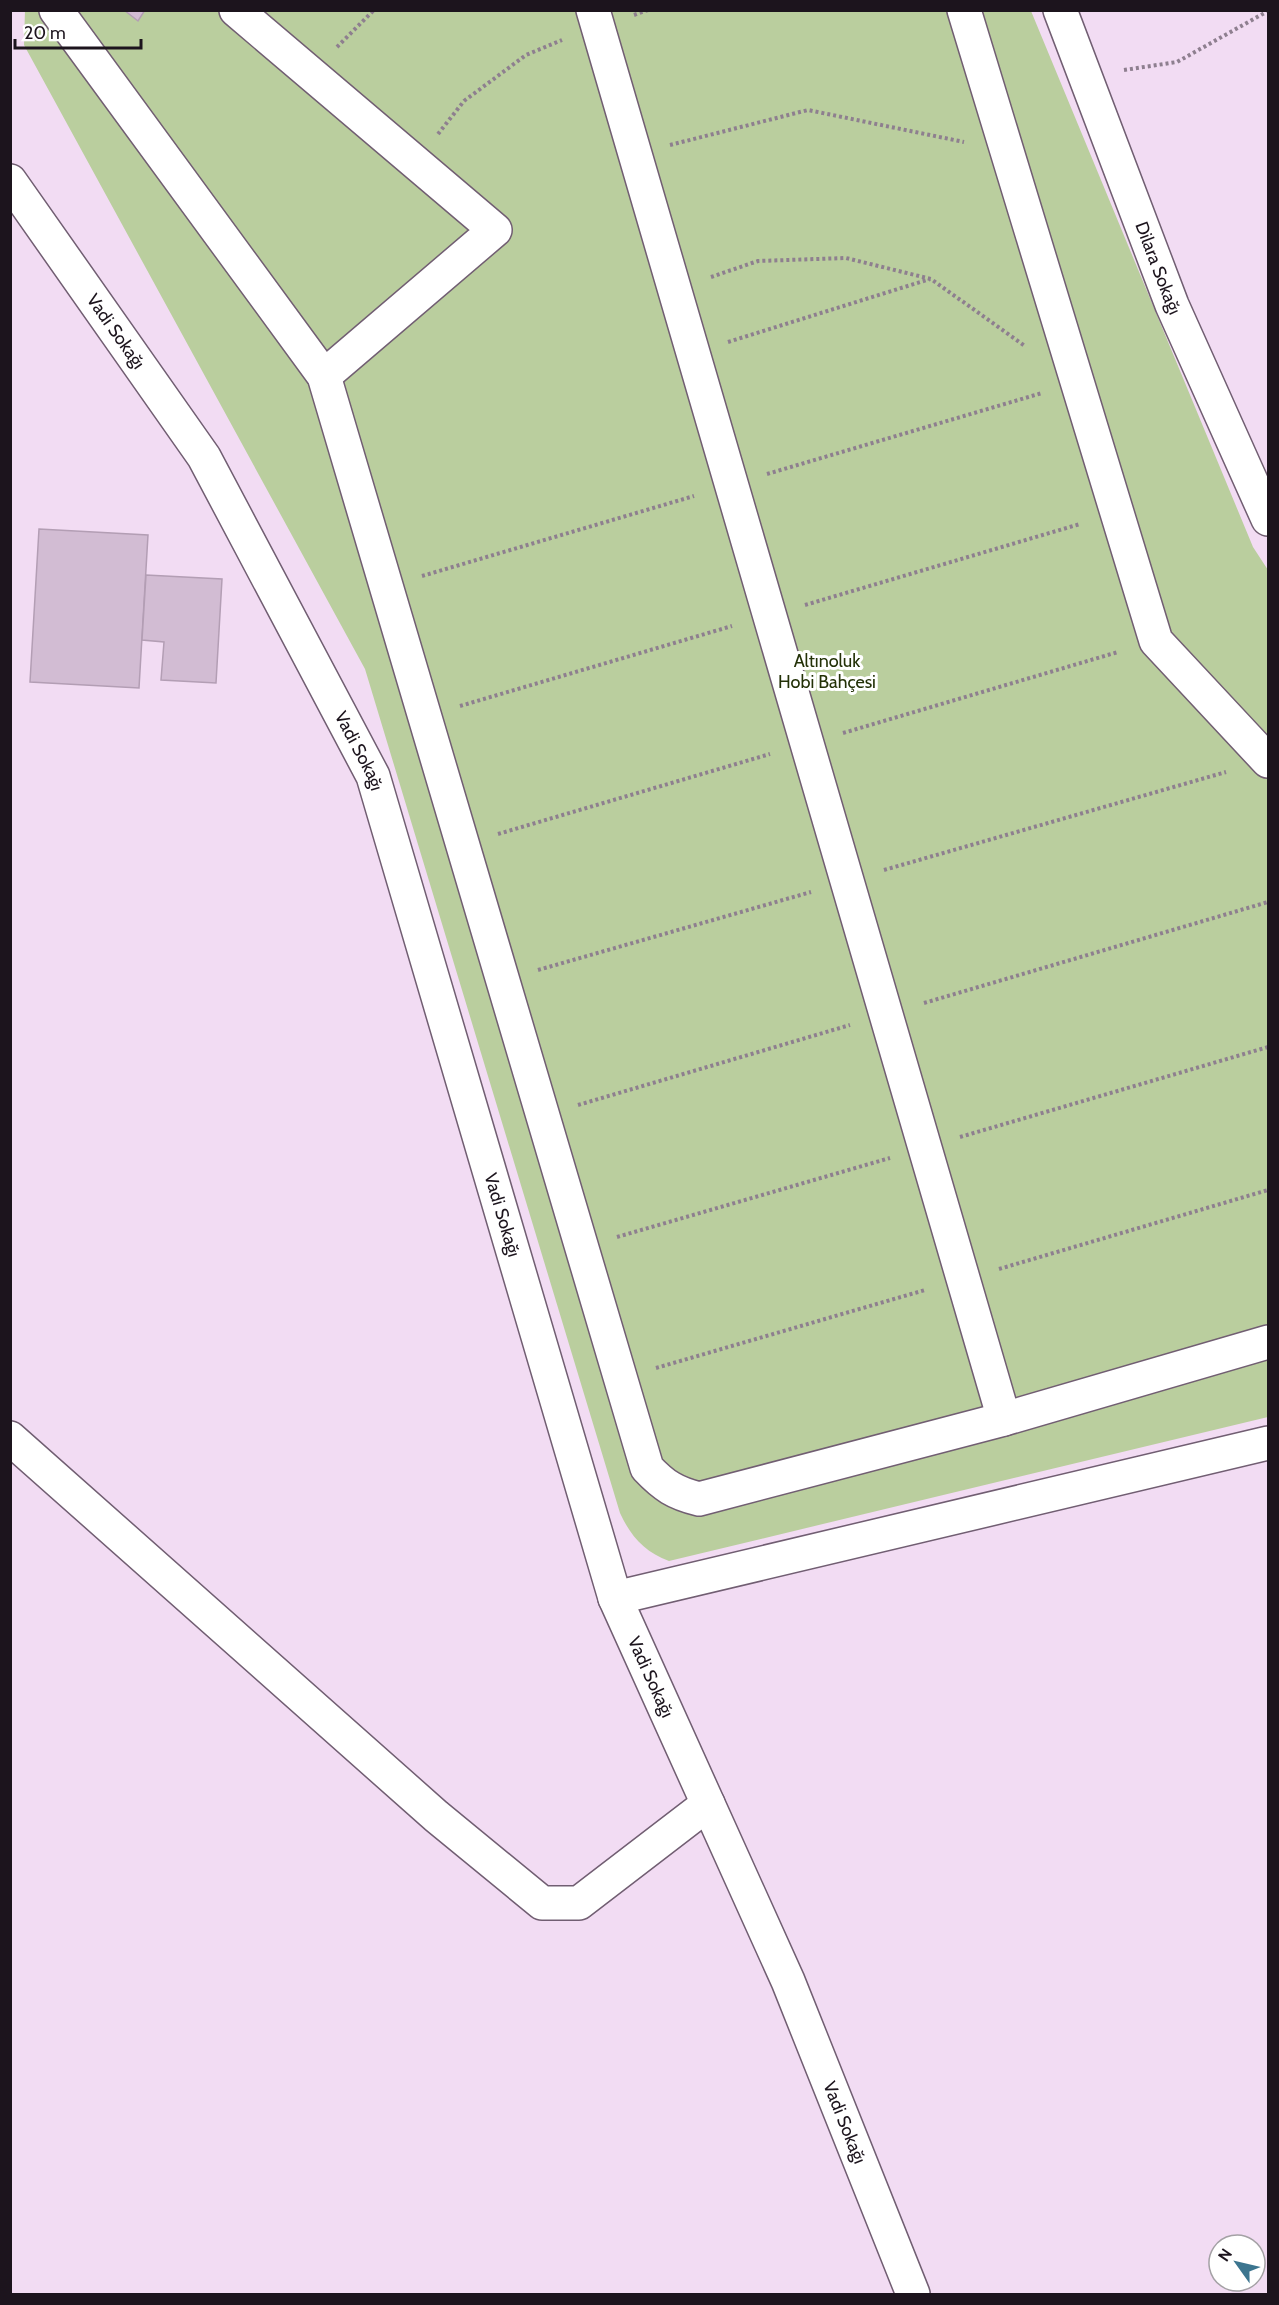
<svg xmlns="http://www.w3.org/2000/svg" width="1279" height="2305" font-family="Cabin,sans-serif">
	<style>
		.garden { fill: #bace9e }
		.building { fill: #d2bcd3; stroke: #b39eb4; stroke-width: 1.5 }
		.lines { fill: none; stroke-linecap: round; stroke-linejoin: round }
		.minor-casing { stroke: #715e72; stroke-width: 36 }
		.path { stroke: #8e7f8f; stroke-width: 4; stroke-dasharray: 3 3; stroke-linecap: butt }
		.minor { stroke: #fff; stroke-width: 33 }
		.labels { text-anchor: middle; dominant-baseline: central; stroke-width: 6; stroke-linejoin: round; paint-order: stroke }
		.street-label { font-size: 18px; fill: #1c141d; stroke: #fff }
		.park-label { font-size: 18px; fill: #233107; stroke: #fff }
	</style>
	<rect width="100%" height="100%" fill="#f2dcf3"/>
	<path class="garden" d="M 25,10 L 1031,11 L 1253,547 L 1268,570 L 1268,1417 L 669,1561 C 645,1552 631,1537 620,1513 L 365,669 L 24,45 Z"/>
	<g class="building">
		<path d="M 124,10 L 145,10 L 138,21 Z"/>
		<path d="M 39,529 L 148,535 L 139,688 L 30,682 Z"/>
		<path d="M 146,575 L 222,579 L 216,683 L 161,680 L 164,642 L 142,640 Z"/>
	</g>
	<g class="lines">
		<g class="minor-casing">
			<g id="minor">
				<path d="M 56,10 L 324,376 L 647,1468 C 664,1486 675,1493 699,1499 L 1004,1419 L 1268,1342"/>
				<path d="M 236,10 L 495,230 L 324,376"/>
				<path d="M 593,10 L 1004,1419"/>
				<path d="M 964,10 L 1156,641 L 1268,761"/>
				<path id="s1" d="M 1060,10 L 1172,305 L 1268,519"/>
				<path id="s2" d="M 10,181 L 204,457 L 373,776 L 615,1598 L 788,1981 L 913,2294"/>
				<path d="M 10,1438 L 436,1816 L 542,1903 L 579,1903 L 708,1804"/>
				<path d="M 615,1598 L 1268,1443"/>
			</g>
		</g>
		<g class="path">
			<path d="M 634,15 L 648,10"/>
			<path d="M 337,47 L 374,10"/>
			<path d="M 1124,70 L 1177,62 L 1268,11"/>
			<path d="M 438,134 L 464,101 L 526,55 L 562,40"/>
			<path d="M 670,145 L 808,110 L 964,142"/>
			<path d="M 711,277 L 758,261 L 846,258 L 931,279 L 1025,346"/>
			<path d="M 728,342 L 930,279"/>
			<path d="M 767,474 L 1042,393"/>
			<path d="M 422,576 L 694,496"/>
			<path d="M 805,605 L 1080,524"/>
			<path d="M 460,706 L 732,626"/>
			<path d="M 843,733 L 1118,652"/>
			<path d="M 498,834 L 770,754"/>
			<path d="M 884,870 L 1226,772"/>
			<path d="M 538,970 L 811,892"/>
			<path d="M 924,1003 L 1268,902"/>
			<path d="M 578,1105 L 850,1025"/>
			<path d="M 960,1137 L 1268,1047"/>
			<path d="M 617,1237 L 890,1158"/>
			<path d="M 999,1269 L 1268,1190"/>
			<path d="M 656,1368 L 925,1290"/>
		</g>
		<use href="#minor" class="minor"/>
	</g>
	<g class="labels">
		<g class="street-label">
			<text stroke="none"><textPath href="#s1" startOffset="276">Dilara Sokağı</textPath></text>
			<text stroke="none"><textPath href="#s2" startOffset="184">Vadi Sokağı</textPath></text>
			<text stroke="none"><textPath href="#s2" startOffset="670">Vadi Sokağı</textPath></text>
			<text stroke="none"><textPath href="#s2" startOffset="1156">Vadi Sokağı</textPath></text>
			<text stroke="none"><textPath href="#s2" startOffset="1642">Vadi Sokağı</textPath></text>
			<text stroke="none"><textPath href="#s2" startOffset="2128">Vadi Sokağı</textPath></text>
		</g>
		<g class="park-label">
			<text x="827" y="661">Altınoluk<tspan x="827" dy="21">Hobi Bahçesi</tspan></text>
		</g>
	</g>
	<rect width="1279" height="2305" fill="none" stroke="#1c141d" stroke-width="24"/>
	<g transform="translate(1237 2263) rotate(304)"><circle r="28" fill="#ffffff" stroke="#a4a1a5" stroke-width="1.5"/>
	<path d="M0-4.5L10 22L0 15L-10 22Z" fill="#3c758f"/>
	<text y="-9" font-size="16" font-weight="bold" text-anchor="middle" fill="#1c141d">N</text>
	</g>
	<path d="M15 39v9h126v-9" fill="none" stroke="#1c141d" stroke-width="3"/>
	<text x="24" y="39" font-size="18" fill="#1c141d" stroke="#ffffff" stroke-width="4.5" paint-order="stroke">20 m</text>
</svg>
